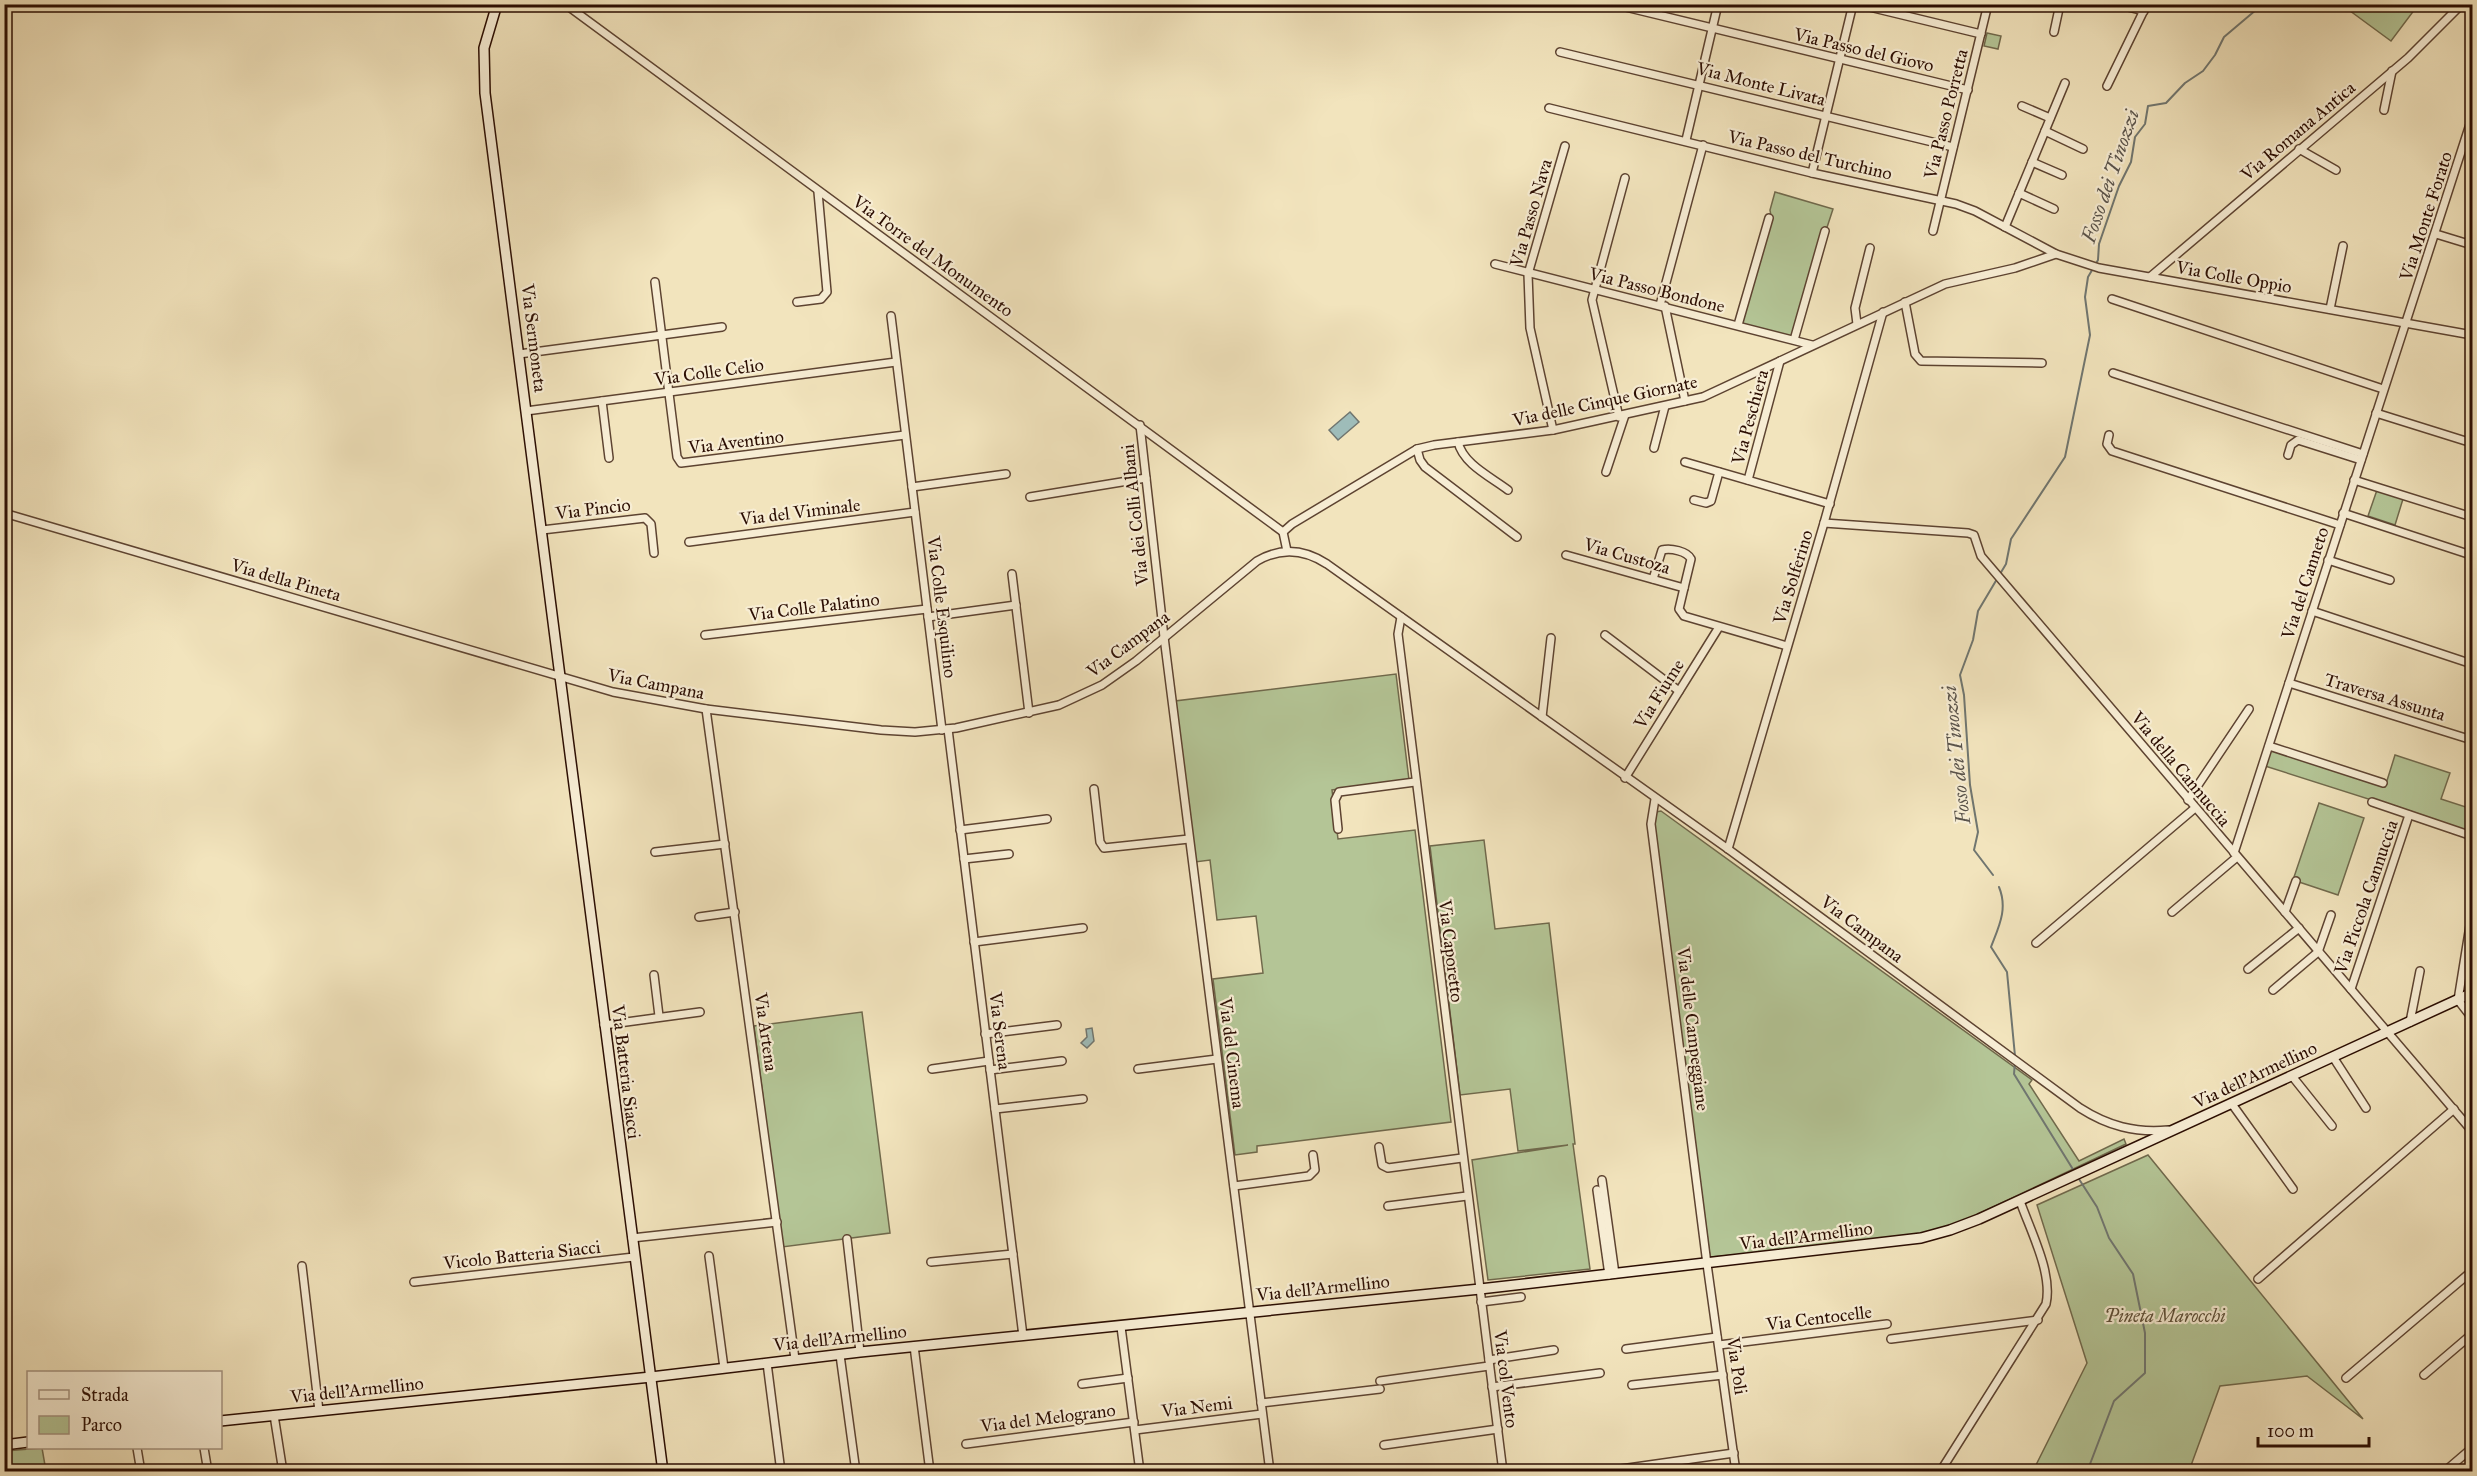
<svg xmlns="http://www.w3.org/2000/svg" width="2477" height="1476" font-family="'IM FELL Great Primer',serif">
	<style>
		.green { fill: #b4c596; stroke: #70694c; stroke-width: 1.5 }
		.water { fill: #9ebcb9; stroke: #707670; stroke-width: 1.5 }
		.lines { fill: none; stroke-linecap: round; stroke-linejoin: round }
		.stream { stroke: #707670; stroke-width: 2 }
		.street-casing { stroke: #5d4331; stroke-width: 10 }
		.secondary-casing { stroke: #2b0d02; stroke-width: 12 }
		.street { stroke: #f7edd4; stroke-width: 7 }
		.secondary { stroke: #f7edd4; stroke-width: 9 }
		.labels { text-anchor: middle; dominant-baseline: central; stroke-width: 4.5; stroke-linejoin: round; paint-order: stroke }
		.street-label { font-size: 18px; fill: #2b0d02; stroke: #f7edd4 }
		.park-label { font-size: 18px; font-style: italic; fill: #5b4d36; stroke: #f7edd4 }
		.water-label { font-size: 20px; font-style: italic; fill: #59534b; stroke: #f7edd4 }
	</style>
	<rect width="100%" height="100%" fill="#f2e4bd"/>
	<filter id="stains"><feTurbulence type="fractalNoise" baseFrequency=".00333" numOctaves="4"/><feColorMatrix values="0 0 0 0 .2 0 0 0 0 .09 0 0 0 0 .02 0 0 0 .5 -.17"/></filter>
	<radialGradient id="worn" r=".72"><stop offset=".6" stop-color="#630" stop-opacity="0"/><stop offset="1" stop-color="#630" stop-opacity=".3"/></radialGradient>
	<g class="green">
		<path d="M 2342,5 L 2418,4 L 2418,5 L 2391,41 Z"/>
		<path d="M 1987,33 L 2001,36 L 1998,49 L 1984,46 Z"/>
		<path d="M 1775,192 L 1833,209 L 1791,338 L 1742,325 L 1740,321 L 1771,216 L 1770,210 Z"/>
		<path d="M 2377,490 L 2403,499 L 2395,525 L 2368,516 Z"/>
		<path d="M 1396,674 L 1409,780 L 1332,790 L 1338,839 L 1415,830 L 1451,1122 L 1257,1146 L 1257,1152 L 1235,1155 L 1213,979 L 1263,973 L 1256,916 L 1217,920 L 1210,860 L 1195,862 L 1175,701 Z"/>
		<path d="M 2270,750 L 2385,787 L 2395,755 L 2450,773 L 2441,799 L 2472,809 L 2472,832 L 2265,766 Z"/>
		<path d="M 2319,803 L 2364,818 L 2338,895 L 2293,880 Z"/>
		<path d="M 1661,811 L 2032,1080 L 2029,1084 L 2079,1161 L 2124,1139 L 2126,1144 L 1951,1227 L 1894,1241 L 1710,1257 L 1653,823 L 1656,812 Z"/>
		<path d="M 1484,840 L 1495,929 L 1549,923 L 1575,1144 L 1573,1144 L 1590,1269 L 1488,1280 L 1472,1160 L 1568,1145 L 1518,1151 L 1510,1089 L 1460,1095 L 1430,846 Z"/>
		<path d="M 862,1012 L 890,1233 L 782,1247 L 754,1026 Z"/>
		<path d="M 2148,1155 L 2363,1419 L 2307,1376 L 2220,1386 L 2189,1471 L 2033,1471 L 2087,1363 L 2037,1205 Z"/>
		<path d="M 42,1448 L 46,1471 L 5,1471 L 5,1451 Z"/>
	</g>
	<g class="water">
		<path d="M 1350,412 L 1359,422 L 1338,440 L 1329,430 Z"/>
		<path d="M 1092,1028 L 1094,1041 L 1087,1048 L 1081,1043 L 1087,1037 L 1086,1029 Z"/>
	</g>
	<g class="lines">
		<g class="stream">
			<path d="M 2000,574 L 2006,564 L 2011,539 L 2065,457 L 2090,335 L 2085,297 L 2088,277 L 2098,260 L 2099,244 L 2119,186 L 2131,162 L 2135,137 L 2145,124 L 2148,106 L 2166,103 L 2185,83 L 2203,71 L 2215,55 L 2224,37 L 2263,4"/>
			<path d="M 1993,875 L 1974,850 L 1978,832 L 1970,785 L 1964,695 L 1960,675 L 1973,640 L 1978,611 L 1997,579"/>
			<path d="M 1999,887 C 2008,909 1999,926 1991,947 L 2007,972 L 2015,1056"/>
			<path d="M 2015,1062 L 2014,1074 L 2074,1171"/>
			<path d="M 2077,1176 L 2097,1207 L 2109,1238 L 2133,1274 L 2145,1333 L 2145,1373 L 2114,1401 L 2087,1472"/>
		</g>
		<g class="street-casing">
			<g id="street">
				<path d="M 565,4 L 1283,532"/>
				<path d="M 1613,4 L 1968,90"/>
				<path d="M 1857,4 L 1981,34"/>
				<path d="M 2116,4 L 2144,11"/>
				<path d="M 2054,32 L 2060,4"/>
				<path d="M 1560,52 L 1953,147"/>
				<path d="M 2107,86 L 2147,4"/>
				<path d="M 2022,106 L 2050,118"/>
				<path d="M 1549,108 L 1812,173 L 1956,204 L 1975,211 L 2056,254 L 2099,268 L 2472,335"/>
				<path d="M 2384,110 L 2392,71"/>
				<path d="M 2045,131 L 2083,149"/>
				<path d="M 1686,140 L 1718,4"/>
				<path d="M 2299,149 L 2336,170"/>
				<path d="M 2032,162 L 2062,175"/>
				<path d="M 1812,173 L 1853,4"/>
				<path d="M 2019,193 L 2054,209"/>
				<path d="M 2005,227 L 2065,83"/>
				<path d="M 1933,231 L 1988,4"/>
				<path d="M 2436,234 L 2472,245"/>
				<path d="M 1495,264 L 1812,345"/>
				<path d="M 2150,277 L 2408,58 L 2462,4"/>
				<path d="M 655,282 L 677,457 L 681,463 L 905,435"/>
				<path d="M 2112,299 L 2383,389"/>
				<path d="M 797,302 L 821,299 L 827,292 L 818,192"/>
				<path d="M 1905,302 L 1915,354 L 1921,361 L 2042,363"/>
				<path d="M 1660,305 L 1703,145"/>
				<path d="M 1665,306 L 1685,401"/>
				<path d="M 2330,309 L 2343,246"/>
				<path d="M 891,316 L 942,730"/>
				<path d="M 1857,324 L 1855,308 L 1870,248"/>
				<path d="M 1738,325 L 1769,218"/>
				<path d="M 1794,340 L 1825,231"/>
				<path d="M 519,354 L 722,327"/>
				<path d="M 2113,373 L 2363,454"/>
				<path d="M 602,401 L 609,458"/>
				<path d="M 526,411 L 896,362"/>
				<path d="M 2376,413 L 2472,443"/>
				<path d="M 1619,417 L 1592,300 L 1625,178"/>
				<path d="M 1140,425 L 1164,637 L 1270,1472"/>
				<path d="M 1553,430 L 1530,328 L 1528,274 L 1565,146"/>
				<path d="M 2109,435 L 2107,444 L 2112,451 L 2340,525"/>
				<path d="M 1458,442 C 1463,464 1491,477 1508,490"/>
				<path d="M 1654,448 L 1665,406"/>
				<path d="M 1417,449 L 1420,460 L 1425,467 L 1517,537"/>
				<path d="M 2288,455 L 2291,445 L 2298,440 L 2361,460"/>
				<path d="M 1685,462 L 1830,504"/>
				<path d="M 1606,472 L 1625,415"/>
				<path d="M 1748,480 L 1780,361"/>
				<path d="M 2354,480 L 2472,517"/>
				<path d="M 912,487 L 1006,474"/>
				<path d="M 1030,497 L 1146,478"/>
				<path d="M 1694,500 L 1706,503 L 1711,501 L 1719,472"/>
				<path d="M 4,513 L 613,692 L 706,709 L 881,730 L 915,732 L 956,728 L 1059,705 L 1102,685 L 1136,661 L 1257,561 C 1281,547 1304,549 1327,564 L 1728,849 L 2080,1108 C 2108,1126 2135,1133 2168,1130"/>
				<path d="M 2343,513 L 2471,555"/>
				<path d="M 1824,523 L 1968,533 L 1974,535 L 1981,556 L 2472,1131"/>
				<path d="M 542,530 L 645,518 L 651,524 L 654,553"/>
				<path d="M 689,542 L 915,512"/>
				<path d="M 1287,551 L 1283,532 L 1292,524 L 1417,449 L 1434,445 L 1553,430 L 1703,397 L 1945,284 L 2015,268 L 2056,254"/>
				<path d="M 1566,555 L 1684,588 L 1679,609 L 1684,616 L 1787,646"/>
				<path d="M 2328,560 L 2390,580"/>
				<path d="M 1012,574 L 1029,713"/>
				<path d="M 1653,579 L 1662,550 C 1671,548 1687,551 1691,559 L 1684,588"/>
				<path d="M 2312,611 L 2472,664"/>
				<path d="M 928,617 L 1016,605"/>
				<path d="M 1401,617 L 1398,634 L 1503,1472"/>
				<path d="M 705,635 L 927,609"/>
				<path d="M 1605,635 L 1679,691"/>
				<path d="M 2289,683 L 2472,740"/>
				<path d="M 706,709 L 795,1359"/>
				<path d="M 1542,717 L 1551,638"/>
				<path d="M 948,729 L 1023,1336"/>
				<path d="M 2269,746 L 2383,783"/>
				<path d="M 1625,778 L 1719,627"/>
				<path d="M 1094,789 L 1100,842 L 1104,848 L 1189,839"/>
				<path d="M 1655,799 L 1651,824 L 1707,1264 L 1736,1472"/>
				<path d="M 2188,800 L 2249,709"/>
				<path d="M 2372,802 L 2472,836"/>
				<path d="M 1338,829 L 1335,800 L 1339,792 L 1415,782"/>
				<path d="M 960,830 L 1047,819"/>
				<path d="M 1728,849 L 1824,523 L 1883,312"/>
				<path d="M 655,852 L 725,844"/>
				<path d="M 2234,853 L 2472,118"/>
				<path d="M 964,859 L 1009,854"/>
				<path d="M 2172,912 L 2237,857"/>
				<path d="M 2285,912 L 2296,881"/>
				<path d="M 2472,913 L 2458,1000 L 2472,1018"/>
				<path d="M 699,917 L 735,912"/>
				<path d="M 974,942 L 1083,928"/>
				<path d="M 2036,943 L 2195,808"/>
				<path d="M 2248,969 L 2299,928"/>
				<path d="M 654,975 L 659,1016"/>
				<path d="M 2351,989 L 2409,815"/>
				<path d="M 2273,990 L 2318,952 L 2331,915"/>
				<path d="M 2410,1022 L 2420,971"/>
				<path d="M 604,1025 L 700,1012"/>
				<path d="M 985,1034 L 1057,1025"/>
				<path d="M 2333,1057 L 2366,1108"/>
				<path d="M 932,1069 L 989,1061"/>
				<path d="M 1138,1069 L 1217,1059"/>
				<path d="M 990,1070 L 1062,1061"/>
				<path d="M 2292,1076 L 2332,1126"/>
				<path d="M 2232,1104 L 2293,1189"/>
				<path d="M 995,1109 L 1083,1099"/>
				<path d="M 1379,1147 L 1382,1165 L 1388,1168 L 1462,1158"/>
				<path d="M 1602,1180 L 1615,1274"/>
				<path d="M 1234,1186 L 1309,1176 L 1315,1170 L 1313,1155"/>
				<path d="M 1597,1190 L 1609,1275"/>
				<path d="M 1388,1206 L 1467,1196"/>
				<path d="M 632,1238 L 777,1222"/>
				<path d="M 847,1239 L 860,1352"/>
				<path d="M 709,1256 L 724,1368"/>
				<path d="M 931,1262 L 1013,1254"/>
				<path d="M 302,1266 L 319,1411"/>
				<path d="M 2258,1279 L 2454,1109"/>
				<path d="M 414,1282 L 634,1257"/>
				<path d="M 1481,1302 L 1521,1297"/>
				<path d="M 1121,1327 L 1140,1472"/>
				<path d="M 1891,1339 L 2038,1320"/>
				<path d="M 1719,1345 L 1887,1324"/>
				<path d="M 914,1346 L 930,1472"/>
				<path d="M 1626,1349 L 1717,1337"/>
				<path d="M 840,1355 L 856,1472"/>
				<path d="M 1489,1360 L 1554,1350"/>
				<path d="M 767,1363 L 781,1472"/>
				<path d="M 2424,1375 L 2472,1334"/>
				<path d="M 2346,1378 L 2472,1271"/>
				<path d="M 1380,1381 L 1489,1366"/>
				<path d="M 1082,1384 L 1128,1378"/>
				<path d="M 1632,1385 L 1723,1375"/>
				<path d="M 1492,1387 L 1600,1373"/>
				<path d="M 1261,1403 L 1380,1389"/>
				<path d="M 274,1415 L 283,1472"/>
				<path d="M 1135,1430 L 1262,1414"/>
				<path d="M 966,1444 L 1134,1422"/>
				<path d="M 1384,1445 L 1498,1429"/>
				<path d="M 137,1448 L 141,1472"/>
				<path d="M 204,1448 L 207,1466"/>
				<path d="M 1621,1469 L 1734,1453"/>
				<path d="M 1940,1472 L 2046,1304 C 2053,1273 2030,1230 2020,1201"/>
				<path d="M 2444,1472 L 2472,1448"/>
			</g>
		</g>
		<g class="secondary-casing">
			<g id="secondary">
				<path d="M 497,4 L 484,48 L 485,93 C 545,553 602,1012 663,1472"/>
				<path d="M 220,1421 L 651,1377 L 860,1352 L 1480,1289 L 1921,1238 L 1950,1230 L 1979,1219 L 2472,993"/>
				<path d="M 4,1445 L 28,1442"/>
			</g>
		</g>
		<use href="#street" class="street"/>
		<use href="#secondary" class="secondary"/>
	</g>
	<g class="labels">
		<g class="street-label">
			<text transform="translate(1864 50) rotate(13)">Via Passo del Giovo</text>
			<text transform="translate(1761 84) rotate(14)">Via Monte Livata</text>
			<text transform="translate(1946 114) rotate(-76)">Via Passo Porretta</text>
			<text transform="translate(2298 131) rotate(-40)">Via Romana Antica</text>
			<text transform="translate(1810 155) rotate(13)">Via Passo del Turchino</text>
			<text transform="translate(1531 213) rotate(-74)">Via Passo Nava</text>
			<text transform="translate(2426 216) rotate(-72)">Via Monte Forato</text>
			<text transform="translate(933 256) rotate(36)">Via Torre del Monumento</text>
			<text transform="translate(2234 277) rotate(10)">Via Colle Oppio</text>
			<text transform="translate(1657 290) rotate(14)">Via Passo Bondone</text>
			<text transform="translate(534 338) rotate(83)">Via Sermoneta</text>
			<text transform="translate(709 372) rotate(-8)">Via Colle Celio</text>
			<text transform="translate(1605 401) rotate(-12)">Via delle Cinque Giornate</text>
			<text transform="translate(1750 417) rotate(-75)">Via Peschiera</text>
			<text transform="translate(736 442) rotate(-7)">Via Aventino</text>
			<text transform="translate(593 509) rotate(-7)">Via Pincio</text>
			<text transform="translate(800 512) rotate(-7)">Via del Viminale</text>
			<text transform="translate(1135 515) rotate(-96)">Via dei Colli Albani</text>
			<text transform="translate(1627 556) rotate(16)">Via Custoza</text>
			<text transform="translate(1793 577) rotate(-73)">Via Solferino</text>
			<text transform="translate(286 580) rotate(16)">Via della Pineta</text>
			<text transform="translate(2305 583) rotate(-72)">Via del Canneto</text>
			<text transform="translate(814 607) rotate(-7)">Via Colle Palatino</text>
			<text transform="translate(942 607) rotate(83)">Via Colle Esquilino</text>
			<text transform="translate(1128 644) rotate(-37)">Via Campana</text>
			<text transform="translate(656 684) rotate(11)">Via Campana</text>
			<text transform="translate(1659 694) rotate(-58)">Via Fiume</text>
			<text transform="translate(2385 697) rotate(17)">Traversa Assunta</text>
			<text transform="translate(2181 769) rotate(50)">Via della Cannuccia</text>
			<text transform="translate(2366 897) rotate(-71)">Via Piccola Cannuccia</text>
			<text transform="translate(1862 929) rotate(37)">Via Campana</text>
			<text transform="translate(1451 951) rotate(83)">Via Caporetto</text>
			<text transform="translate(1693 1029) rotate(83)">Via delle Campeggiane</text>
			<text transform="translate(1000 1031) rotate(83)">Via Serena</text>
			<text transform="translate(766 1032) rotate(82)">Via Artena</text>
			<text transform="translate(1232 1053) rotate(83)">Via del Cinema</text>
			<text transform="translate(626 1072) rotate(83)">Via Batteria Siacci</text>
			<text transform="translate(2255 1075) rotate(-25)">Via dell'Armellino</text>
			<text transform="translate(1806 1236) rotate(-7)">Via dell'Armellino</text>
			<text transform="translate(522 1255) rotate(-6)">Vicolo Batteria Siacci</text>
			<text transform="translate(1323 1288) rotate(-6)">Via dell'Armellino</text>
			<text transform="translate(1819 1318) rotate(-7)">Via Centocelle</text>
			<text transform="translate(840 1338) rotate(-6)">Via dell'Armellino</text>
			<text transform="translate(1737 1366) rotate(82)">Via Poli</text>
			<text transform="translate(1506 1379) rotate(83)">Via col Vento</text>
			<text transform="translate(357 1390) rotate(-6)">Via dell'Armellino</text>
			<text transform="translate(1197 1407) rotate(-7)">Via Nemi</text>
			<text transform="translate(1048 1418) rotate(-7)">Via del Melograno</text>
		</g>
		<g class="park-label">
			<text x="2165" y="1316">Pineta Marocchi</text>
		</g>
		<g class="water-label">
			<text transform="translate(2110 176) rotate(-71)">Fosso dei Tinozzi</text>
			<text transform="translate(1956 755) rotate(-96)">Fosso dei Tinozzi</text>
		</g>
	</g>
	<rect width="2477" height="1476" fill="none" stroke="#f2e4bd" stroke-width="24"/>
	<rect x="6" y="6" width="2465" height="1464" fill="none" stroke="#2b0d02" stroke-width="3"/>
	<rect x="12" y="12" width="2453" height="1452" fill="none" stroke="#2b0d02" stroke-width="1.5"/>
	<rect x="27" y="1371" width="195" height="78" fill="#f7edd4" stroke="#a59380" stroke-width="1.5"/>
	<rect x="39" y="1390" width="30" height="9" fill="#f7edd4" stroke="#a59380" stroke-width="1.5"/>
	<text x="81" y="1401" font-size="18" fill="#2b0d02">Strada</text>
	<rect x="39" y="1416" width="30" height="18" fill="#b4c596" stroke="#a59380" stroke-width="1.5"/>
	<text x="81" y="1431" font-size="18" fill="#2b0d02">Parco</text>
	<path d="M2258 1437v9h111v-9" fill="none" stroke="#2b0d02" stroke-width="3"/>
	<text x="2267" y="1437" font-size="18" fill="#2b0d02" stroke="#f7edd4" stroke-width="4.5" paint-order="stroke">100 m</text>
	<rect width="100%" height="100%" filter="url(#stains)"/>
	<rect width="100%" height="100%" fill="url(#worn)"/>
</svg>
